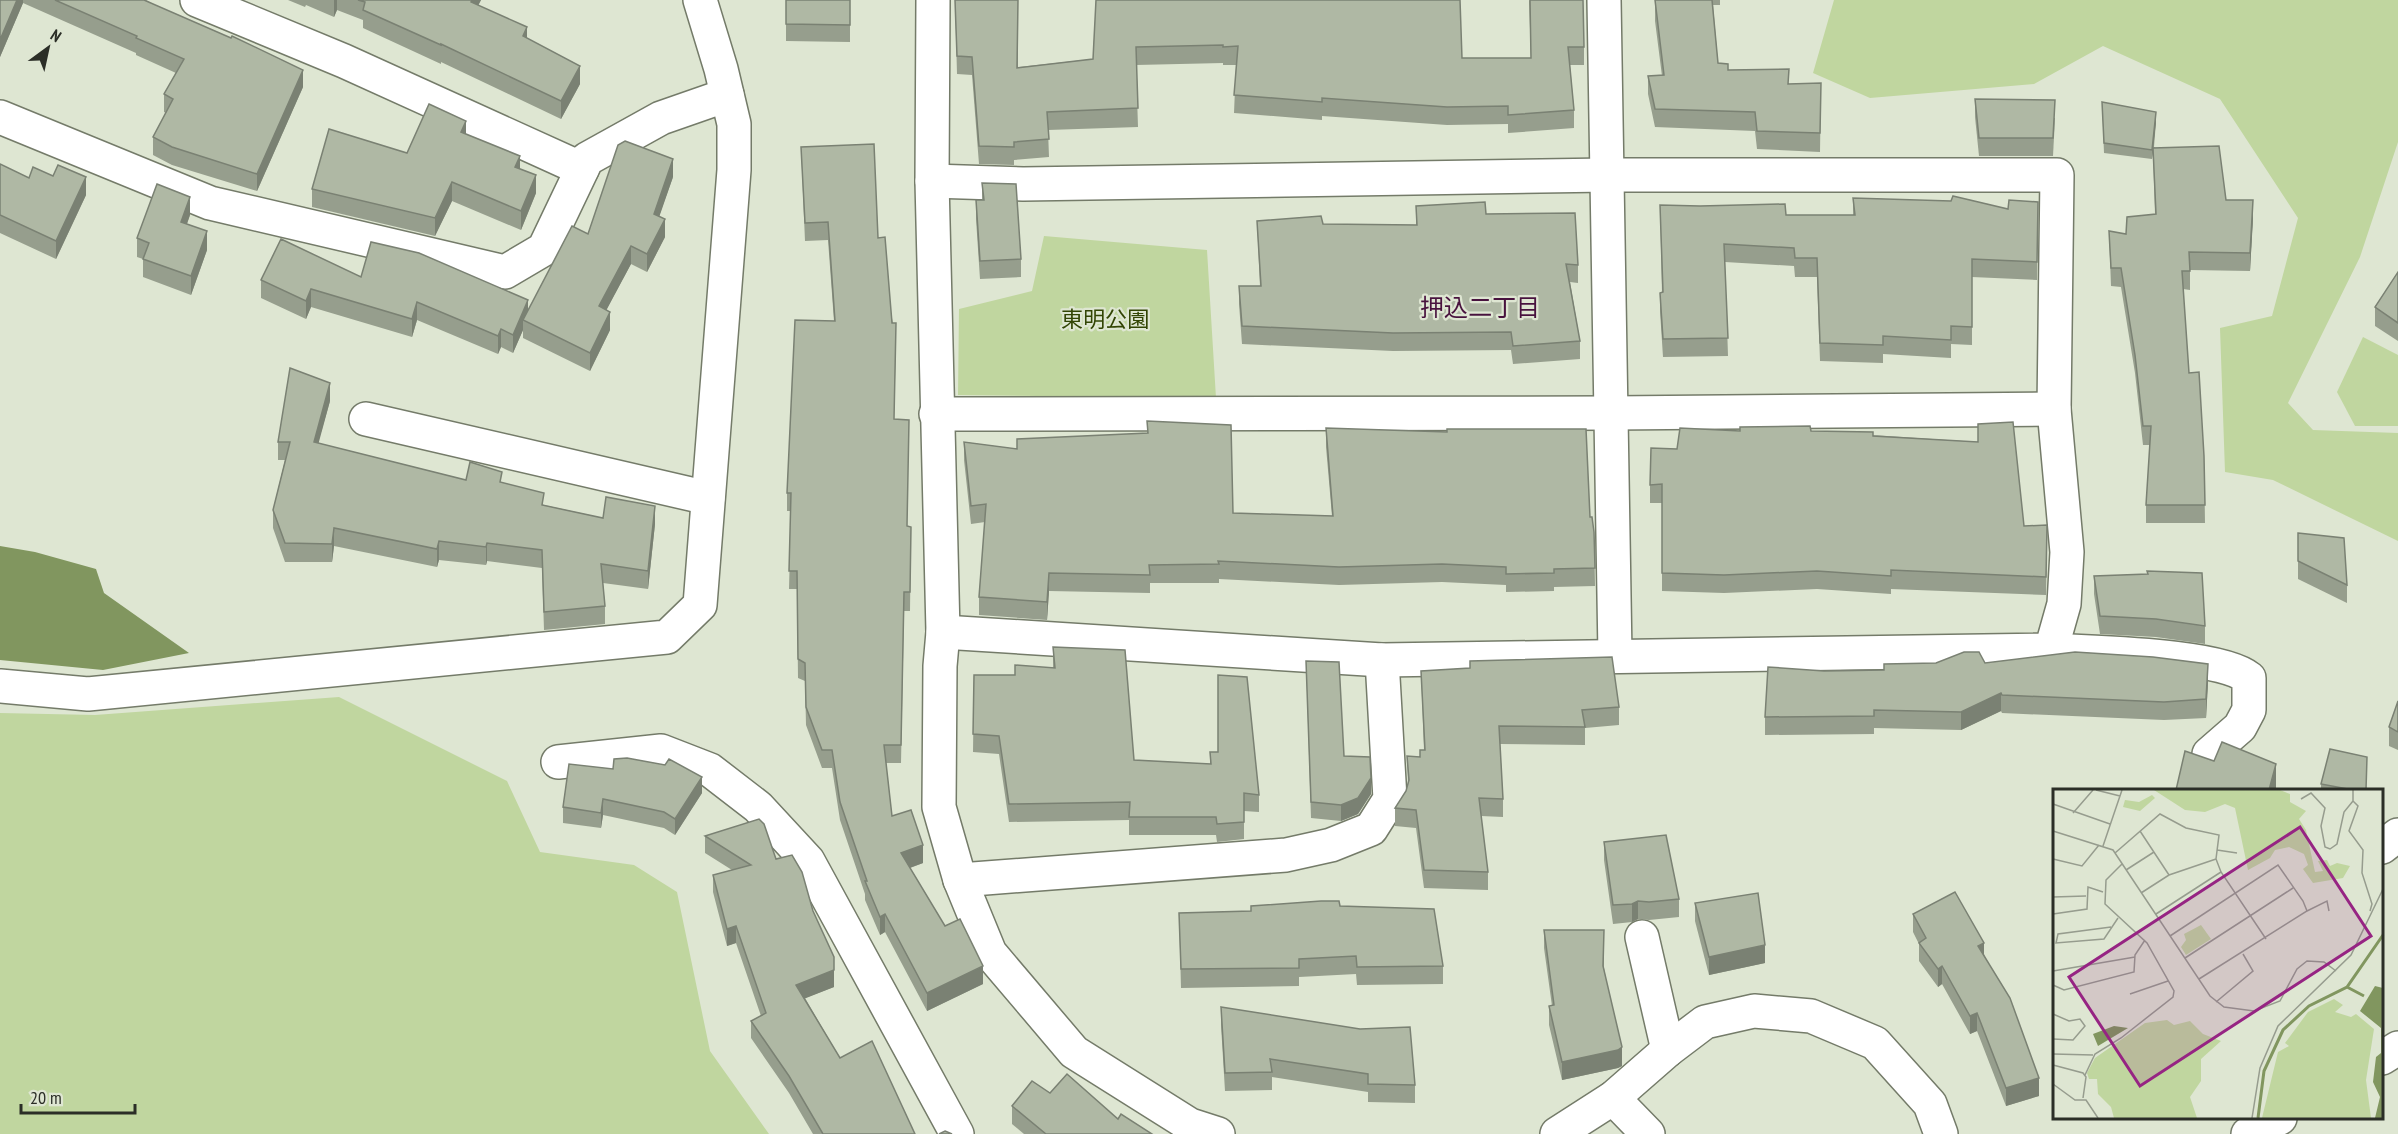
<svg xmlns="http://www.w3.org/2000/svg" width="2398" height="1134" font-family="'PT Sans Narrow','Noto Sans JP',sans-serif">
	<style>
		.green { fill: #c0d69f }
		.water { fill: #81965f }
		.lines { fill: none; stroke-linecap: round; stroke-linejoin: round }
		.minor-casing { stroke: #747b69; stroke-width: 36 }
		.major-casing { stroke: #747b69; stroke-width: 36 }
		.minor { stroke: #fff; stroke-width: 33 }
		.major { stroke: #fff; stroke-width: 33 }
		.wall { fill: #969e8d }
		.shaded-wall { fill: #7a8173 }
		.building { fill: #afb8a4; stroke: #7a8173; stroke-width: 1.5 }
		.labels { text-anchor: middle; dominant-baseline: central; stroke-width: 4.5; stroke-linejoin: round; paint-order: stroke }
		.park-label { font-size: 22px; fill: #324504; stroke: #dee6d2 }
		.neighbourhood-label { font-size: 24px; fill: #48123e; stroke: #dee6d2 }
		.inset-river { fill: none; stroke: #81965f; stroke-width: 3 }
		.inset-road { fill: none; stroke: #969c8e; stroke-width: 1.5 }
		.view { fill: #962483; fill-opacity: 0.15; stroke: #962483; stroke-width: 3 }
		.inset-edge { fill: none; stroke: #2b2e27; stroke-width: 3 }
	</style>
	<rect width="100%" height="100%" fill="#dee6d2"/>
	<g class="green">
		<path d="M 1834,0 L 2398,0 L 2398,142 L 2360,257 L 2288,403 L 2313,430 L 2398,433 L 2398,541 L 2273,480 L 2225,472 L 2220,328 L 2272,316 L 2298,218 L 2220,99 L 2103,46 L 2034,84 L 1870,98 L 1813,73 Z"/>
		<path d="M 1044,236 L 1207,250 L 1216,398 L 958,395 L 959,309 L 1032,291 Z"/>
		<path d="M 2363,337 L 2398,355 L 2398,426 L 2355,426 L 2337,392 Z"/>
		<path d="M 339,697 L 507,781 L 540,852 L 634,865 L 677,892 L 710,1051 L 769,1134 L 0,1134 L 0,713 L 95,715 Z"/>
	</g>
	<path class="water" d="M 0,546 L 35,552 L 96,569 L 104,593 L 189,653 L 103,670 L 0,660 Z"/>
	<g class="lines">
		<g class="minor-casing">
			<g id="minor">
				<path d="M 197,0 L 344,61 L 582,169"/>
				<path d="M 933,0 L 932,181 L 943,632 L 940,666 L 939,807 L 960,880 L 990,953 L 1074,1052 L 1190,1125 L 1218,1134"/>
				<path d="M 1604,0 L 1615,655"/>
				<path d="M 0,117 L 210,203 L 505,272 L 544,249 L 587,159 L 661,118 L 727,95"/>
				<path d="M 932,181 L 1023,184 L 1608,175 L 2057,175 L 2054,409 L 2067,552 L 2064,604 L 2051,650 L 1382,660 L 943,632"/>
				<path d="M 936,414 L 1612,413 L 2054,409"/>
				<path d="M 366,419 L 708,498"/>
				<path d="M 2051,650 C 2093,653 2220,654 2249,678 L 2249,710 L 2240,727 L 2209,754"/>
				<path d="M 0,686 L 88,694 L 667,637 L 700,605 L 734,170 L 734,124 L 721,69 L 700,0"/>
				<path d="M 558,762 L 661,751 L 710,770 L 758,807 L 808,861 L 957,1134"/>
				<path d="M 2382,847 L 2398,835"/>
				<path d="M 960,880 L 1286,855 L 1331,845 L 1371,829 L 1390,799 L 1382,660"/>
				<path d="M 1642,937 L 1668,1050"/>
				<path d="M 1613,1098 L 1648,1134"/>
				<path d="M 1557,1134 L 1613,1098 L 1668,1050 L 1705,1022 L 1754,1011 L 1811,1016 L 1875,1043 L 1930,1104 L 1941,1134"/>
			</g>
		</g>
		<g class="major-casing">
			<g id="major">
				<path d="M 2382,1058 L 2398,1048"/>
				<path d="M 2248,1134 L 2280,1118"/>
			</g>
		</g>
		<use href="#minor" class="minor"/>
		<use href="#major" class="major"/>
	</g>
	<g class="wall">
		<path d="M 0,0 L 146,0 L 303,87 L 257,191 L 172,165 L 153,155 L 153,137 L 166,113 L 164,112 L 164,94 L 176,73 L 136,55 L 136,53 L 23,3 L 0,57 Z"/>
		<path d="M 288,0 L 481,0 L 478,5 L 527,38 L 580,84 L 561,119 L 441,62 L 441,64 L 363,28 L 363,20 L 337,10 L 334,17 L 306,5 L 305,7 Z"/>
		<path d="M 786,0 L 850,0 L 850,42 L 786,41 Z"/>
		<path d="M 955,0 L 1018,0 L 1018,67 L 1093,59 L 1096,0 L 1462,58 L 1531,58 L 1529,0 L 1584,47 L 1584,65 L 1570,65 L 1574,110 L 1574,128 L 1508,133 L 1508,124 L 1447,125 L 1322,116 L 1322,120 L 1234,113 L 1236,65 L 1223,65 L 1223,63 L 1136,65 L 1138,127 L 1048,130 L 1049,157 L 1014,160 L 1014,165 L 979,164 L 972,75 L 957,74 Z"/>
		<path d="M 1655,0 L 1720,0 L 1720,5 L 1713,5 L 1718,63 L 1728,70 L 1789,84 L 1821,83 L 1820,152 L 1757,149 L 1755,131 L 1655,127 L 1648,94 L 1648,76 L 1662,76 L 1655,21 Z"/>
		<path d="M 1975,99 L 2055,118 L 2053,156 L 1979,156 L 1975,117 Z"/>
		<path d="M 2102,102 L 2156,122 L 2154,147 L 2226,200 L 2253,218 L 2250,271 L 2190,270 L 2190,290 L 2183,289 L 2189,373 L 2204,456 L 2205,523 L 2146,523 L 2146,505 L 2150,445 L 2143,445 L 2135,373 L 2121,287 L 2111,286 L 2109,231 L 2126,234 L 2155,214 L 2153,152 L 2152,159 L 2104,153 Z"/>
		<path d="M 466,134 L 520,169 L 536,193 L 521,230 L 452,201 L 435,236 L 312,207 L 312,189 L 407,153 Z"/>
		<path d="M 801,147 L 878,238 L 896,341 L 894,419 L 907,526 L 911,527 L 910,611 L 904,611 L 901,763 L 886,763 L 892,816 L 923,863 L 910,868 L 945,926 L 983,984 L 927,1011 L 885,932 L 880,935 L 865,900 L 865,894 L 840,820 L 832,768 L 822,768 L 806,725 L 805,681 L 798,678 L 797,589 L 789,589 L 791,511 L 787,511 L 787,493 L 834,321 L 828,240 L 805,241 Z"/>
		<path d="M 0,164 L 29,178 L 86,195 L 56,259 L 0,233 Z"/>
		<path d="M 673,177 L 659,216 L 665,237 L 647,272 L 631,264 L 606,310 L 610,330 L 590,371 L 523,338 L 523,330 L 513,353 L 501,347 L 498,354 L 417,320 L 412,337 L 311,307 L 306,319 L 261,298 L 261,280 L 361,277 L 528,311 L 588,234 Z"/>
		<path d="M 982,183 L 1021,259 L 1021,277 L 980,279 L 976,219 L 976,200 L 982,200 Z"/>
		<path d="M 1853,198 L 2008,209 L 2038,202 L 2037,280 L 1972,277 L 1972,345 L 1951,344 L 1951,358 L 1883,354 L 1883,363 L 1820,361 L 1817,277 L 1795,277 L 1794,266 L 1725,262 L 1728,356 L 1663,357 L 1660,311 L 1660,293 L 1662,293 L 1660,205 L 1786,215 L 1853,215 Z"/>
		<path d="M 1416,206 L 1486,214 L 1578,265 L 1578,283 L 1570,282 L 1580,341 L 1580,359 L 1513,364 L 1511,350 L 1393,351 L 1242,344 L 1239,304 L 1239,286 L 1260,286 L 1257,221 L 1323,224 L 1416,225 Z"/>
		<path d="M 190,215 L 187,224 L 207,250 L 191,295 L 143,277 L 143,259 L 137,257 L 137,238 Z"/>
		<path d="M 2398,272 L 2398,341 L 2375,326 L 2375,307 Z"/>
		<path d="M 330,401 L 318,443 L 466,480 L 502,483 L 544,505 L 603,518 L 655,524 L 648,589 L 603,583 L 605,606 L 605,624 L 544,630 L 542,568 L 487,561 L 486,565 L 439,560 L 437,567 L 334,546 L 332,562 L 285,562 L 273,528 L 273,510 L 285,460 L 278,460 L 278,442 Z"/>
		<path d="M 1147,421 L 1233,513 L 1332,516 L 1326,447 L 1326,428 L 1590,517 L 1594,532 L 1595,586 L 1554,587 L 1554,591 L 1506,592 L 1506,585 L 1442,582 L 1339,585 L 1219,579 L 1219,583 L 1150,583 L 1150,593 L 1049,591 L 1047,620 L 979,615 L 979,597 L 985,522 L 971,524 L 964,460 L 964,442 L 1017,449 L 1147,433 Z"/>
		<path d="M 1978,424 L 2024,526 L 2047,543 L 2046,595 L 1891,589 L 1891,594 L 1817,589 L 1724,593 L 1662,591 L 1662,503 L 1650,503 L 1650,485 L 1677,449 L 1740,431 L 1811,431 L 1978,442 Z"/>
		<path d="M 2298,533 L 2347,585 L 2347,603 L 2298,579 Z"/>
		<path d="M 2094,576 L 2205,626 L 2205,644 L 2156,637 L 2100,634 L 2094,594 Z"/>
		<path d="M 1053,647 L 1134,760 L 1210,764 L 1210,752 L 1259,795 L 1259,812 L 1244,811 L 1244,839 L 1217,842 L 1216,835 L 1129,835 L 1129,820 L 1009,822 L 999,754 L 973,752 L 974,675 L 1015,675 L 1053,668 Z"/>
		<path d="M 1306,661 L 1344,756 L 1371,794 L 1358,814 L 1341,821 L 1311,818 Z"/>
		<path d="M 1470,661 L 1619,707 L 1619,725 L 1585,728 L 1585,745 L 1500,744 L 1503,799 L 1503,817 L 1481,816 L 1488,872 L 1488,890 L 1424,888 L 1416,828 L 1395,826 L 1395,808 L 1406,791 L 1408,783 L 1407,756 L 1420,757 L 1424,750 L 1421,671 L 1470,668 Z"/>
		<path d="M 1936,663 L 1985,663 L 2208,682 L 2206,718 L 2164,720 L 2002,713 L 2001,711 L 1961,730 L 1874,728 L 1874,734 L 1765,735 L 1765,717 L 1824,671 L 1884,670 Z"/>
		<path d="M 2398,701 L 2398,750 L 2389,746 L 2389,727 Z"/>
		<path d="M 569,764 L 702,793 L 675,835 L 664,828 L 603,815 L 601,828 L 563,823 L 563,807 Z"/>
		<path d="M 2321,784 L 2367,790 L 2321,790 Z"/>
		<path d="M 705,836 L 776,859 L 834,987 L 805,998 L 840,1058 L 915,1134 L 813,1134 L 789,1093 L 751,1038 L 751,1021 L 761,1016 L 736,943 L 727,946 L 713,892 L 713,875 L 732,870 L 705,853 Z"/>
		<path d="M 1604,842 L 1679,899 L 1679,917 L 1649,920 L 1638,919 L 1632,922 L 1613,924 L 1604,860 Z"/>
		<path d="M 1695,903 L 1765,963 L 1709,975 L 1695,921 Z"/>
		<path d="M 1340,906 L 1443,966 L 1443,984 L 1357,985 L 1356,974 L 1299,977 L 1299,986 L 1181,988 L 1179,913 L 1251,911 Z"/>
		<path d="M 1913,914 L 1984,954 L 2039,1096 L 2006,1106 L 1977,1031 L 1970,1034 L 1942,984 L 1938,987 L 1919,961 L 1919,944 L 1913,932 Z"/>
		<path d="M 1544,930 L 1604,948 L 1604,968 L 1622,1066 L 1618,1068 L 1562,1080 L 1549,1025 L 1549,1006 L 1552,1006 L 1544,948 Z"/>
		<path d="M 1221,1007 L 1415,1085 L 1415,1103 L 1368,1102 L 1368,1092 L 1272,1077 L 1272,1090 L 1225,1091 L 1221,1025 Z"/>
		<path d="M 1050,1093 L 1118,1119 L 1152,1134 L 1024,1134 L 1012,1124 L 1012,1106 Z"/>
	</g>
	<g class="shaded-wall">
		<path d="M 17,0 L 23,0 L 23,3 L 0,57 L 0,40 Z"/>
		<path d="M 334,0 L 337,0 L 337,10 L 334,17 Z"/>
		<path d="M 472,0 L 481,0 L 471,20 L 471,2 Z"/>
		<path d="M 527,27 L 527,45 L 523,36 Z"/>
		<path d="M 580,66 L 580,84 L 561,119 L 561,101 Z"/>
		<path d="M 303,70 L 303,87 L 257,191 L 257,174 Z"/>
		<path d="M 2156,112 L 2156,122 L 2152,159 L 2152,150 Z"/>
		<path d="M 466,121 L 466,139 L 461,132 Z"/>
		<path d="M 520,156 L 520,174 L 515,167 Z"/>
		<path d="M 673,159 L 673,177 L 654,232 L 654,214 Z"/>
		<path d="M 536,175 L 536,193 L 521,230 L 521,211 Z"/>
		<path d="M 86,177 L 86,195 L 56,259 L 56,241 Z"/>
		<path d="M 452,182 L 452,201 L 435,236 L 435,218 Z"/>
		<path d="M 190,197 L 190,215 L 181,240 L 181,222 Z"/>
		<path d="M 2253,200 L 2253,218 L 2250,271 L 2250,253 Z"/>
		<path d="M 665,219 L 665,237 L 647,272 L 647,254 Z"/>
		<path d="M 207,231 L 207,250 L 191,295 L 191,276 Z"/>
		<path d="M 631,246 L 631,264 L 599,324 L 599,306 Z"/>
		<path d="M 311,289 L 311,307 L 306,319 L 306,301 Z"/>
		<path d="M 528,300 L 528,318 L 523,320 L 523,330 L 513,353 L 513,335 Z"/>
		<path d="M 417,302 L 417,320 L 412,337 L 412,319 Z"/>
		<path d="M 610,312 L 610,330 L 590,371 L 590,353 Z"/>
		<path d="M 501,329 L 501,347 L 498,354 L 498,336 Z"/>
		<path d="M 330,383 L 330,401 L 314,460 L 314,442 Z"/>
		<path d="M 655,506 L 655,524 L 648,589 L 648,571 Z"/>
		<path d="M 334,528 L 334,546 L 332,562 L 332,544 Z"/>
		<path d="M 439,541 L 439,560 L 437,567 L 437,549 Z"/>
		<path d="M 487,543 L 487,561 L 486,565 L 486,547 Z"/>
		<path d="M 1049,573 L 1049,591 L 1047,620 L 1047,602 Z"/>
		<path d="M 2208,664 L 2208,682 L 2206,718 L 2206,699 Z"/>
		<path d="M 2001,693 L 2001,711 L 1961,730 L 1961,712 Z"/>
		<path d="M 2276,764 L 2276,790 L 2269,790 Z"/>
		<path d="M 702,777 L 702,793 L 675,835 L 675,819 Z"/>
		<path d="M 1371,778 L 1371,794 L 1358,814 L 1341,821 L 1341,805 Z"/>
		<path d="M 603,799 L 603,815 L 601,828 L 601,813 Z"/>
		<path d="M 923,845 L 923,863 L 901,871 L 901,853 Z"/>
		<path d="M 1638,901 L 1638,919 L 1632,922 L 1632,904 Z"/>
		<path d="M 885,914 L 885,932 L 880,935 L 880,917 Z"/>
		<path d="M 736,926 L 736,943 L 727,946 L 727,929 Z"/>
		<path d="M 1984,943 L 1984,961 L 1978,946 Z"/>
		<path d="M 1765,945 L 1765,963 L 1709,975 L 1709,957 Z"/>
		<path d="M 983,966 L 983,984 L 927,1011 L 927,993 Z"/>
		<path d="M 1942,966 L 1942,984 L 1938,987 L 1938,969 Z"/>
		<path d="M 834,970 L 834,987 L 796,1002 L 796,985 Z"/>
		<path d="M 1977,1013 L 1977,1031 L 1970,1034 L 1970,1016 Z"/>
		<path d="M 1622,1047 L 1622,1066 L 1618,1068 L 1562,1080 L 1562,1062 Z"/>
		<path d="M 2039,1078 L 2039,1096 L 2006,1106 L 2006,1088 Z"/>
	</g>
	<g class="building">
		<path d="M 0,0 L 17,0 L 0,40 Z"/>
		<path d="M 55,0 L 144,0 L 231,38 L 232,36 L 303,70 L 257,174 L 172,147 L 153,137 L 173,99 L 164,94 L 184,59 L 136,38 L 137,36 Z"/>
		<path d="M 358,0 L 472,0 L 471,2 L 527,27 L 523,36 L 580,66 L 561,101 L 441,44 L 441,45 L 363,10 L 365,2 Z"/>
		<path d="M 786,0 L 850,0 L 850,25 L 786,24 Z"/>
		<path d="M 955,0 L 1018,0 L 1017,68 L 1093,59 L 1096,0 L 1460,0 L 1462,58 L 1531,58 L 1530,0 L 1583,0 L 1584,47 L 1568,47 L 1574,110 L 1508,115 L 1508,106 L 1447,107 L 1322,98 L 1322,102 L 1234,95 L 1238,46 L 1223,47 L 1223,45 L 1136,47 L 1138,108 L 1047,112 L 1049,139 L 1014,142 L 1014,147 L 979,146 L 972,57 L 957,56 Z"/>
		<path d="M 1655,0 L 1712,0 L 1718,63 L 1728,64 L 1728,70 L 1789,69 L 1788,84 L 1821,83 L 1820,133 L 1757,131 L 1755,112 L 1655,109 L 1648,76 L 1664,75 Z"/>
		<path d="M 1975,99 L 2055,100 L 2053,138 L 1979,138 Z"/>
		<path d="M 2102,102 L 2156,112 L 2152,150 L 2104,143 Z"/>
		<path d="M 429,104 L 466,121 L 461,132 L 520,156 L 515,167 L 536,175 L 521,211 L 452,182 L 435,218 L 312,189 L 329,129 L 407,153 Z"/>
		<path d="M 625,141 L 673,159 L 654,214 L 665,219 L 647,254 L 631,246 L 599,306 L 610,312 L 590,353 L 523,320 L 572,226 L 588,234 L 618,145 Z"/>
		<path d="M 874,144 L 878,238 L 885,237 L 892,323 L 896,323 L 894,419 L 909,420 L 907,526 L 911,527 L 910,592 L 904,592 L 901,745 L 884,745 L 892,816 L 911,810 L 923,845 L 901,853 L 945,926 L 960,919 L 983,966 L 927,993 L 885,914 L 880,917 L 865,881 L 867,881 L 840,802 L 832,750 L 822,750 L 806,707 L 805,663 L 798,659 L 797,571 L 789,571 L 791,493 L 787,493 L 795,320 L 835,321 L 828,222 L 805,223 L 801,147 Z"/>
		<path d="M 2219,146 L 2226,200 L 2253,200 L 2250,253 L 2189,252 L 2190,271 L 2182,271 L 2189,373 L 2199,372 L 2204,456 L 2205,505 L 2146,505 L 2151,426 L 2143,426 L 2135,355 L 2121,268 L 2111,268 L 2109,231 L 2126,234 L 2127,217 L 2156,214 L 2153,148 Z"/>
		<path d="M 0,164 L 29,178 L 33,167 L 53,176 L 58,165 L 86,177 L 56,241 L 0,215 Z"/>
		<path d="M 982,183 L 1016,184 L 1021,259 L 980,261 L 976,200 L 984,200 Z"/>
		<path d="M 157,184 L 190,197 L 181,222 L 207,231 L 191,276 L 143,259 L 149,243 L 137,238 Z"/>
		<path d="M 1953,196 L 2008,209 L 2009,200 L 2038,202 L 2037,262 L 1972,259 L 1972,327 L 1951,326 L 1951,340 L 1883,336 L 1883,345 L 1820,343 L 1817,258 L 1795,258 L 1794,248 L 1724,244 L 1728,338 L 1663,339 L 1660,293 L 1663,292 L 1660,205 L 1700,206 L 1785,204 L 1786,215 L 1855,215 L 1853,198 L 1951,201 Z"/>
		<path d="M 1485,202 L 1486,214 L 1575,213 L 1578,265 L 1566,264 L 1580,341 L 1513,346 L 1511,332 L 1393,333 L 1242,326 L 1239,286 L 1261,286 L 1257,221 L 1321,216 L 1323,224 L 1417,225 L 1416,206 Z"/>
		<path d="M 281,239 L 361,277 L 371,242 L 419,253 L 528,300 L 513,335 L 501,329 L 498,336 L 417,302 L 412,319 L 311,289 L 306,301 L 261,280 Z"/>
		<path d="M 2398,272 L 2398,323 L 2375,307 Z"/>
		<path d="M 290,368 L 330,383 L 314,442 L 466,480 L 470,462 L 502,472 L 500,482 L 544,493 L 542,505 L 603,518 L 606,497 L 655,506 L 648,571 L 601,564 L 605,606 L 544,612 L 542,550 L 487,543 L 486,547 L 439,541 L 437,549 L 334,528 L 332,544 L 285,543 L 273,510 L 290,442 L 278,442 Z"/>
		<path d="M 1147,421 L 1231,425 L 1233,513 L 1333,516 L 1326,428 L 1447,432 L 1447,429 L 1586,429 L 1590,517 L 1592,517 L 1594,532 L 1595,568 L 1554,569 L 1554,573 L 1506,574 L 1506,567 L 1442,564 L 1339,567 L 1218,561 L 1219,564 L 1149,565 L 1150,575 L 1049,573 L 1047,602 L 979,597 L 986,504 L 971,506 L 964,442 L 1017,449 L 1017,439 L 1148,433 Z"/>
		<path d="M 2013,422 L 2024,526 L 2047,525 L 2046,577 L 1891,570 L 1891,576 L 1817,571 L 1724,575 L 1662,573 L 1662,484 L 1650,485 L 1651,448 L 1677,449 L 1680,428 L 1740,431 L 1740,427 L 1810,426 L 1811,431 L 1873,432 L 1873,436 L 1978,442 L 1978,424 Z"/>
		<path d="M 2298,533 L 2344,538 L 2347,585 L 2298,561 Z"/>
		<path d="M 2147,571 L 2202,573 L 2205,626 L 2156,619 L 2100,616 L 2094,576 L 2148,574 Z"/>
		<path d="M 1053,647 L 1125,650 L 1134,760 L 1211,764 L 1210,752 L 1218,752 L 1218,675 L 1247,677 L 1259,795 L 1244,793 L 1244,822 L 1217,824 L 1216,817 L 1129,817 L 1130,802 L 1009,804 L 999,736 L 973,734 L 974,675 L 1015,675 L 1015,665 L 1055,668 Z"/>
		<path d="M 1964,652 L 1979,652 L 1985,663 L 2075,652 L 2153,657 L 2208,664 L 2206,699 L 2164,702 L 2002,695 L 2001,693 L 1961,712 L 1874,710 L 1874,716 L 1765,717 L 1768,667 L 1824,671 L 1884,670 L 1884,664 L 1936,663 Z"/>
		<path d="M 1612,657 L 1619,707 L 1582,710 L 1585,727 L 1499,726 L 1503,799 L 1479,798 L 1488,872 L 1424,870 L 1416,810 L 1395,808 L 1406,791 L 1409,780 L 1407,756 L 1420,757 L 1420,750 L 1425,750 L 1421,671 L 1470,668 L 1470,661 Z"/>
		<path d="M 1306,661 L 1339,662 L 1344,756 L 1370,757 L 1371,778 L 1358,798 L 1341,805 L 1311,802 Z"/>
		<path d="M 2398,701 L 2398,732 L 2389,727 Z"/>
		<path d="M 2222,742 L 2276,764 L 2269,790 L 2176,790 L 2185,751 L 2214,761 Z"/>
		<path d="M 2330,749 L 2367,757 L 2366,790 L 2353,790 L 2321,784 Z"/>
		<path d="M 627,758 L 665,765 L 669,759 L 702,777 L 675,819 L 664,812 L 603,799 L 601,813 L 563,807 L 569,764 L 613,769 L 614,759 Z"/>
		<path d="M 759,819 L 764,824 L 776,859 L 792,855 L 802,872 L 813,911 L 834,957 L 834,970 L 796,985 L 840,1058 L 872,1041 L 915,1134 L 823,1134 L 789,1076 L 751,1021 L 766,1013 L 736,926 L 727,929 L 713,875 L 751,865 L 705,836 Z"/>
		<path d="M 1666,835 L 1679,899 L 1649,902 L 1638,901 L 1632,904 L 1613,905 L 1604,842 Z"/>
		<path d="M 1955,892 L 1984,943 L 1978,946 L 2010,998 L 2039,1078 L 2006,1088 L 1977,1013 L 1970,1016 L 1942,966 L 1938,969 L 1919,943 L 1926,938 L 1913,914 Z"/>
		<path d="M 1758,893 L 1765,945 L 1709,957 L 1695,903 Z"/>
		<path d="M 1321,901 L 1339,901 L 1340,906 L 1434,909 L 1443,966 L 1357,967 L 1356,956 L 1299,959 L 1299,968 L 1181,969 L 1179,913 L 1251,911 L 1251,906 Z"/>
		<path d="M 1544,930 L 1604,930 L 1603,966 L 1622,1047 L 1618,1050 L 1562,1062 L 1549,1006 L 1554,1005 Z"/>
		<path d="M 1221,1007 L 1360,1029 L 1410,1027 L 1415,1085 L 1368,1084 L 1368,1074 L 1270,1059 L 1272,1072 L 1225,1073 Z"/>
		<path d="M 1067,1074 L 1118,1119 L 1121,1114 L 1152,1134 L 1046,1134 L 1012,1106 L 1032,1081 L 1050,1093 Z"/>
		<path d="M 945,1131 L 952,1134 L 939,1134 Z"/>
	</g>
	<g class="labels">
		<g class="park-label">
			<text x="1105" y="319">東明公園</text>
		</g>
		<g class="neighbourhood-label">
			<text x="1480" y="307">押込二丁目</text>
		</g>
	</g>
	<g transform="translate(2053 789)">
		<rect width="330" height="330" fill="#dee6d2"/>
		<path d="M 101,1 L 227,1 L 237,5 L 237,13 L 253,22 L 246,30 L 253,41 L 262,83 L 270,82 L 265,72 L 274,71 L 277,77 L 284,74 L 297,77 L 290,89 L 260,94 L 250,80 L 255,76 L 251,65 L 236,58 L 222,61 L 217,69 L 195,81 L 182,19 L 172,15 L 152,23 L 132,21 ZM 99,6 L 102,9 L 87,22 L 70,18 L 72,11 L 86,13 ZM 148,136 L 158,150 L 133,166 L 128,158 L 133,151 L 131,145 ZM 281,210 L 290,216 L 282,223 L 298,228 L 303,225 L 321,240 L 313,291 L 318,329 L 209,329 L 225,263 L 236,257 L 232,254 L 255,223 ZM 114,231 L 121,236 L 137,232 L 150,245 L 168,252 L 148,270 L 148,292 L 137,308 L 144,329 L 61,329 L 58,318 L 45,305 L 44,290 L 36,290 L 34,284 L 42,269 L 92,234 Z" fill="#c0d69f"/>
		<path d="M 322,197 L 330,199 L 330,329 L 322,329 L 327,308 L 320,293 L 323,268 L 328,264 L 328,239 L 307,222 ZM 61,237 L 75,239 L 45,257 L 40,245 Z" fill="#81965f"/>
		<path class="inset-river" d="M 294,198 L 311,207M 205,329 L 211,282 L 230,241 L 256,217 L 294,198 L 330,146"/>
		<path class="inset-road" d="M 43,1 L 67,7M 300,1 L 300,12 L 305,17 L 296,42 L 310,61 L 309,84 L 319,115 L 317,122M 248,10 L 258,4 L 272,19 L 268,37 L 272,58 L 277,60 L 284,55 L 291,23 L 300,12M 0,15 L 57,35M 20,24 L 40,1M 0,42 L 60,61 L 157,207 L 171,218 L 201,222 L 227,212 L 244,180 L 254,172 L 271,173 L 283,182M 87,42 L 116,86M 50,57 L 69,1M 164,61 L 184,64M 62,64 L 107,25 L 133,39 L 166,46 L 163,70 L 168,83 L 213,150M 0,70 L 29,77 L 46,56M 73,81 L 101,63M 88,104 L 116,86 L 163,70M 0,108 L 33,107M 254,122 L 274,112 L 276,122M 0,125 L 34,120 L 35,98 L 50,103M 103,125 L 168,83M 58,138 L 5,145 L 3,154 L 51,150 L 65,129M 117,147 L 225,76 L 250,112 L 254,122 L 146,190M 132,169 L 240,99M 0,182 L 82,168M 0,196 L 11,201 L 81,183 L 82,166 L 92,151M 77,205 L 115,192M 163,213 L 200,182 L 190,165M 0,225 L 16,232 L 27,230 L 32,237 L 20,251 L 0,250M 0,265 L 40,266M 0,276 L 30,284 L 33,288 L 30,309M 32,286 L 42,265 L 68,249 L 120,208 L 121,202 L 94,154 L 52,115 L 53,91 L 69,75M 0,295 L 22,311 L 33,311 L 45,329M 199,329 L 207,279 L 225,237 L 298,166 L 330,100"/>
		<path class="view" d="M 247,38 L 318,147 L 87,297 L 16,188 Z"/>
		<rect width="330" height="330" class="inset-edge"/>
	</g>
	<g transform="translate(48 48) rotate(33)" stroke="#dee6d2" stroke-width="4.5" paint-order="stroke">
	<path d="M0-4.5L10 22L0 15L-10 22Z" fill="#2b2e27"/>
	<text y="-9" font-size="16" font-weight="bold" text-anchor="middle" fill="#2b2e27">N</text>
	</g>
	<path d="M21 1104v9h114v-9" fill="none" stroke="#2b2e27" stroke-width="3"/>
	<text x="30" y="1104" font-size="18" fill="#2b2e27" stroke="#dee6d2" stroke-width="4.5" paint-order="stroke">20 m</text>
</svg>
